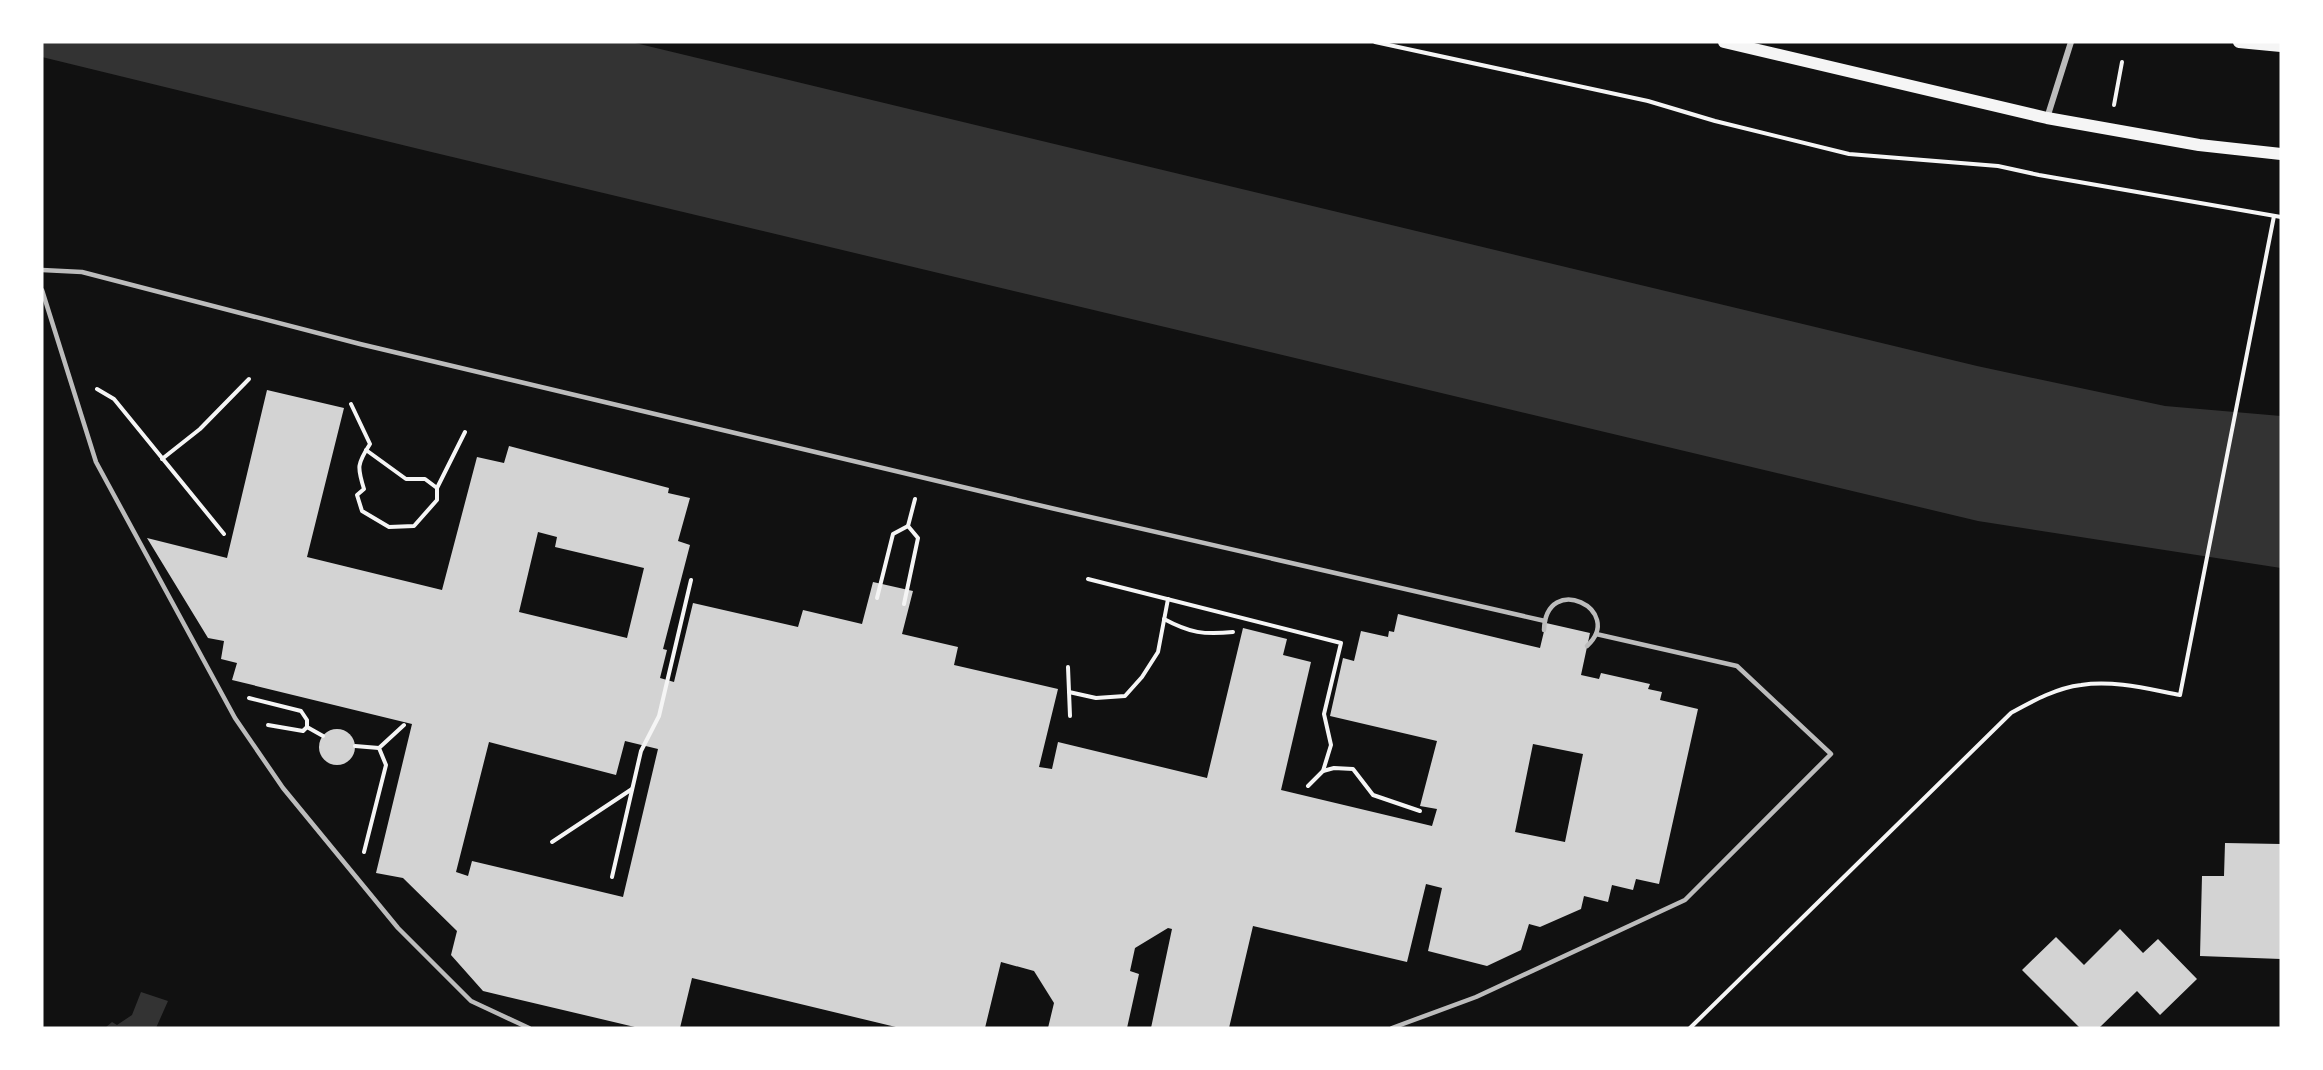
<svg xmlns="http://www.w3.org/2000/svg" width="2323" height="1070" font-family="'PT Sans Narrow',sans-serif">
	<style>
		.water { fill: #333 }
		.building { fill: #d3d3d3; fill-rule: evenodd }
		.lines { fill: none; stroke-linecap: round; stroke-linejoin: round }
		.path { stroke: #f5f5f5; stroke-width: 4 }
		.service { stroke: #bcbcbc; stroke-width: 4.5 }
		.minor { stroke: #bcbcbc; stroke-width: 6 }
		.secondary { stroke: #f5f5f5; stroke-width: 12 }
	</style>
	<rect width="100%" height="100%" fill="#111"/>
	<g class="water">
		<path d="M 42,42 L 631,42 L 1977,366 L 2165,406 L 2281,416 L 2281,568 L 1978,521 L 419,149 L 42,57 Z"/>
		<path d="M 141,992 L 168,1001 L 156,1028 L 105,1028 L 112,1022 L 117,1025 L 132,1015 Z"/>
	</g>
	<g class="building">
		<path d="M 267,390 L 344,408 L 307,557 L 442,590 L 477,457 L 504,463 L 509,446 L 669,488 L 668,493 L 690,498 L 678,541 L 690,545 L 663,649 L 667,650 L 660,678 L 674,682 L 693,603 L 798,627 L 803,610 L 862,624 L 873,582 L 913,591 L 902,634 L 958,647 L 954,665 L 1058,689 L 1039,767 L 1052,769 L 1058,742 L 1207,778 L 1243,628 L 1287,639 L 1283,655 L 1311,662 L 1281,790 L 1432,826 L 1437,809 L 1420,806 L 1437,741 L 1330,716 L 1343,658 L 1354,661 L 1361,631 L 1388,637 L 1389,631 L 1394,632 L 1398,614 L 1540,648 L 1546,623 L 1590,633 L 1581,675 L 1599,679 L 1601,673 L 1650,684 L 1648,689 L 1662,692 L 1660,700 L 1698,709 L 1659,884 L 1636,879 L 1633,890 L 1612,885 L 1608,902 L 1584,896 L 1581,909 L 1540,927 L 1529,924 L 1521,950 L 1487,966 L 1428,951 L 1442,888 L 1426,884 L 1407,962 L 1253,926 L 1229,1028 L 1151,1028 L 1172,929 L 1168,928 L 1135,948 L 1130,971 L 1139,974 L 1127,1028 L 1048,1028 L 1054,1003 L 1034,971 L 1001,962 L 985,1028 L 900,1028 L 692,978 L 680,1028 L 639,1028 L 483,991 L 451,955 L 457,931 L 403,878 L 376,873 L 412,724 L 232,680 L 237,663 L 221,659 L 224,641 L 208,638 L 147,538 L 227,558 ZM 538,532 L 557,537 L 555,547 L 644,568 L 627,638 L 519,612 ZM 625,741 L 658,749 L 623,897 L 472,861 L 468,876 L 456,872 L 489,742 L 616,775 ZM 1533,744 L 1583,754 L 1565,842 L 1515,832 Z"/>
		<circle cx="337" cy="747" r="18"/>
		<path d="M 2225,843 L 2281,844 L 2281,959 L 2200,956 L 2202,876 L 2224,876 Z"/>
		<path d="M 2120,929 L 2143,953 L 2158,939 L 2197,979 L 2160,1015 L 2137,991 L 2099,1028 L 2080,1028 L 2022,970 L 2056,937 L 2084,965 Z"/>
	</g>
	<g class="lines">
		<g class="path">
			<path d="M 1375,42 L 1648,101 L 1715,121 L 1849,154 L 1998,166 L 2039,175 L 2281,217"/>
			<path d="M 2114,105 L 2122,62"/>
			<path d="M 97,389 L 114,399 L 224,534"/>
			<path d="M 351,404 L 370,444 C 357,464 357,467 364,489 L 357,495 L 362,511 L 389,527 L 414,526 L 437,500 L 437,488 L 465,432"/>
			<path d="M 366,450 L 406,479 L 425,479 L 437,488"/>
			<path d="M 162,459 L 200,429 L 249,379"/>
			<path d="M 1088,579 L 1341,643 L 1324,714 L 1331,745 L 1323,771 L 1308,786"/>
			<path d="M 877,598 L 893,534 L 908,526"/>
			<path d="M 904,604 L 918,538 L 908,526 L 915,499"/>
			<path d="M 1164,619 C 1190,633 1204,635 1233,632"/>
			<path d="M 1068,667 L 1070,716"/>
			<path d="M 1069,692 L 1096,698 L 1125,696 L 1142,677 L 1158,652 L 1168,599"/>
			<path d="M 249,698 L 301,711 L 307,720 L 307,727"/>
			<path d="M 268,725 L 303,731 L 307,727 L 323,736"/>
			<path d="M 355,746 L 379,748"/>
			<path d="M 1323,771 L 1334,768 L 1353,769 L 1373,795 L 1420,811"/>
			<path d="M 552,842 L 632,789"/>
			<path d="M 364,852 L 386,765 L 379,748 L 404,725"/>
			<path d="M 612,877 L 641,751 L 659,716 L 691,580"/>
			<path d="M 1690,1028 L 2011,713 C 2033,701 2056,688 2081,685 C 2114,680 2148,689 2180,695 L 2274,216"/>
		</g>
		<g class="service">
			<path d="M 42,270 L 82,272 L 360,344 L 1051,508 L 1545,621"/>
			<path d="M 42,290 L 96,462 L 235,718 L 283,788 L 398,928 L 471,1001 L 529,1028"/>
			<path d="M 1544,630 C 1546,571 1626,610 1587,646"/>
			<path d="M 1392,1028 L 1476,997 L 1685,900 L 1831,754 L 1737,666 L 1596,634"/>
		</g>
		<path class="minor" d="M 2047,118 L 2071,42"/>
		<g class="secondary">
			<path d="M 1724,42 L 2047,118 L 2199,145 L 2281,154"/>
			<path d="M 2239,42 L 2281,46"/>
		</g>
	</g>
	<rect width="2323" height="1070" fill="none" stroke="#ffffff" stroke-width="87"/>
</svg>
